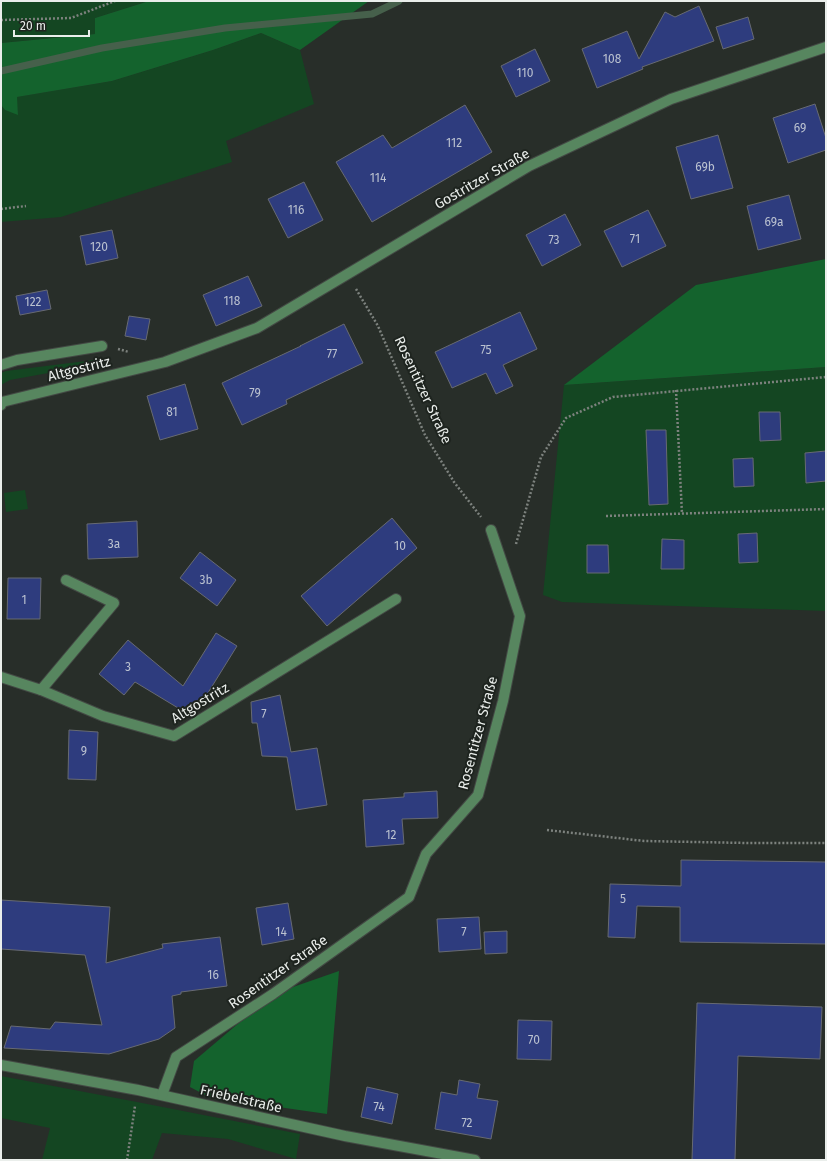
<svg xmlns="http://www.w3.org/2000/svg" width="827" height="1161" font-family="'Fira Sans',sans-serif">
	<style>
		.green { fill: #144622 }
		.forest { fill: #14632d }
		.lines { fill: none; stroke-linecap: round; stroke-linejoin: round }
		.stream { stroke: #46604b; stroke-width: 7 }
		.building { fill: #2e3c7e; stroke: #676a72 }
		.minor-casing { stroke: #434944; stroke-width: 12 }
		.path { stroke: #7d827e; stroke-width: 2.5; stroke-dasharray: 2 2; stroke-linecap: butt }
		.minor { stroke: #57865f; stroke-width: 10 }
		.labels { text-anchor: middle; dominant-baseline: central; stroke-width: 4; stroke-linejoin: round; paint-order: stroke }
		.number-label { font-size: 12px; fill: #bbc2d0 }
		.street-label { font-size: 14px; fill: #eaeeeb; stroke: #1e241f }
	</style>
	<rect width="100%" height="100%" fill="#282e29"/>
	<g class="green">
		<path d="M 1,1 L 149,1 L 95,18 L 95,34 L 1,43 Z"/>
		<path d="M 261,33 L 300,50 L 314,104 L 226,141 L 232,162 L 61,217 L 1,222 L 1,105 L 5,110 L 18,114 L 16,97 L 112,81 L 213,50 Z"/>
		<path d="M 102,359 L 103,363 L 10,380 L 1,385 L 1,373 L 6,371 Z"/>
		<path d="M 826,367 L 826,611 L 562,602 L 543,595 L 564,385 Z"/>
		<path d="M 25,490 L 28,509 L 6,512 L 4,493 Z"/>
		<path d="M 1,1076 L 137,1102 L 300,1134 L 296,1159 L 228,1139 L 162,1133 L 152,1160 L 42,1160 L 50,1128 L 1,1118 Z"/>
	</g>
	<g class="forest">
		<path d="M 149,1 L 369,1 L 300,50 L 261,33 L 213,50 L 112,81 L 17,97 L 18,115 L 5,110 L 1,105 L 1,43 L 95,34 L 95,18 Z"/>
		<path d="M 826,259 L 826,367 L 564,385 L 696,285 Z"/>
		<path d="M 339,971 L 327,1114 L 209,1097 L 190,1087 L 194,1061 L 273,994 Z"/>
	</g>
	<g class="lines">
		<path class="stream" d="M 1,71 L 102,48 L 225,28 L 372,14 L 399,1"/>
	</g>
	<g class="building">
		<path d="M 699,6 L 714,41 L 642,67 L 643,69 L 597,88 L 582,49 L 627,31 L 639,59 L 665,12 L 675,17 Z"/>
		<path d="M 748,17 L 754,39 L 723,49 L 716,27 Z"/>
		<path d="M 535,49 L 550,81 L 516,97 L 501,66 Z"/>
		<path d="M 815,104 L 826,138 L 826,150 L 788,163 L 773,118 Z"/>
		<path d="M 465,105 L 492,152 L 372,222 L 336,162 L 383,135 L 392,148 Z"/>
		<path d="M 718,135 L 733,188 L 691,199 L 676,147 Z"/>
		<path d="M 304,182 L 323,220 L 288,238 L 268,199 Z"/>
		<path d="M 789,195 L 801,239 L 758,250 L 747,206 Z"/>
		<path d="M 648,210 L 666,246 L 622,267 L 604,231 Z"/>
		<path d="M 565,214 L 581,245 L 542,266 L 526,235 Z"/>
		<path d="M 112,230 L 118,258 L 86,265 L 80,236 Z"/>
		<path d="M 248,276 L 262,306 L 216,326 L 203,295 Z"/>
		<path d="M 47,290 L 51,309 L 20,315 L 16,296 Z"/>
		<path d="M 520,312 L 537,349 L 503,365 L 513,386 L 496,394 L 486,373 L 452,388 L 435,352 Z"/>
		<path d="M 129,316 L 150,319 L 146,340 L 125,336 Z"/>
		<path d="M 344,324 L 363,363 L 286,400 L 287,404 L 242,425 L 222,383 L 301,346 L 300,346 Z"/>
		<path d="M 185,384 L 198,429 L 160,440 L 147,396 Z"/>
		<path d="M 759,412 L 780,412 L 781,440 L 760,441 Z"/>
		<path d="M 646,430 L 666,430 L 668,504 L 649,505 Z"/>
		<path d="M 826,451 L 826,481 L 806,483 L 805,453 Z"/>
		<path d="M 753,458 L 754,486 L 734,487 L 733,459 Z"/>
		<path d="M 392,518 L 417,548 L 327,626 L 301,596 Z"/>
		<path d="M 137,521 L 138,557 L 88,559 L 87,524 Z"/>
		<path d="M 757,533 L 758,562 L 739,563 L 738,534 Z"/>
		<path d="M 662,539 L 684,540 L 684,569 L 661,569 Z"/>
		<path d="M 587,545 L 608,545 L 609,573 L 587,573 Z"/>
		<path d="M 200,552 L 236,580 L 217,606 L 180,578 Z"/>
		<path d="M 8,578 L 41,578 L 40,619 L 7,619 Z"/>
		<path d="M 216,633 L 237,646 L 193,717 L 135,682 L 124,695 L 99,674 L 128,640 L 183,686 Z"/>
		<path d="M 280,695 L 291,752 L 317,748 L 327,805 L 296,810 L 287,757 L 262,756 L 257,723 L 252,723 L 251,702 Z"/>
		<path d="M 69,730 L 98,732 L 96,780 L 68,779 Z"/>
		<path d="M 437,791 L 438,818 L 402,819 L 404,844 L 366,847 L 363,800 L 404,797 L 404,793 Z"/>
		<path d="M 681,860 L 826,862 L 826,944 L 680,942 L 680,907 L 637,906 L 635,938 L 608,937 L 610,884 L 681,886 Z"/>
		<path d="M 1,900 L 110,907 L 106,963 L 163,948 L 162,944 L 220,937 L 227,986 L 181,992 L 181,994 L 172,996 L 175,1028 L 159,1039 L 109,1054 L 4,1048 L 11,1026 L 50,1029 L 55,1022 L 102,1025 L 85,955 L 1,949 Z"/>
		<path d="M 288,903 L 294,939 L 262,945 L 256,908 Z"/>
		<path d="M 479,917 L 481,949 L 439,952 L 437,919 Z"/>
		<path d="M 507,931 L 507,953 L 485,954 L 484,932 Z"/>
		<path d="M 697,1003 L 822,1007 L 820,1059 L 738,1056 L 735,1160 L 692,1160 Z"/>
		<path d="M 518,1020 L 552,1021 L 551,1060 L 517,1059 Z"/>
		<path d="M 459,1080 L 480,1084 L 477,1098 L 498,1101 L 491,1139 L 435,1129 L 441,1092 L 457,1095 Z"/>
		<path d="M 367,1087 L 398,1094 L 392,1124 L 361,1117 Z"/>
	</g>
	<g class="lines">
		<g class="minor-casing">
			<g id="minor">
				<path d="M 1,365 L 17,360 L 102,346"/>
				<path d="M 1,405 L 2,402 L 165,362 L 257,328 L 529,166 L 671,99 L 826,47"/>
				<path d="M 1,677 L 41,690 L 103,716 L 174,736 L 396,599"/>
				<path d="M 41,690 L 114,603 L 66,580"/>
				<path d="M 1,1065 L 138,1090 L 345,1136 L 475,1160"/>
				<path d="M 162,1095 L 176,1057 L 273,994 L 409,897 L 426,854 L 478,795 L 503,701 L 520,616 L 491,530"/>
			</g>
		</g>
		<g class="path">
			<path d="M 1,20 L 71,18 L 115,1"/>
			<path d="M 1,209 L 26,206"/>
			<path d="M 356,289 L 378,326 L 425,435 L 454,482 L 481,517"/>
			<path d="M 118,349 L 129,352"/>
			<path d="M 676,390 L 682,514"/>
			<path d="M 606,516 L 826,509"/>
			<path d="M 516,544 L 541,457 L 566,418 L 613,397 L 826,377"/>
			<path d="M 547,830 L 644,841 L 747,843 L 826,843"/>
			<path d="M 127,1160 L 135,1106"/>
		</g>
		<use href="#minor" class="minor"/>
	</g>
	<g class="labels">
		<g class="number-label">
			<text x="612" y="59">108</text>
			<text x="525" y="73">110</text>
			<text x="800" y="128">69</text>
			<text x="454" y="143">112</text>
			<text x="705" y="167">69b</text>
			<text x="378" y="178">114</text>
			<text x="296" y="210">116</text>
			<text x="774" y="222">69a</text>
			<text x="635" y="239">71</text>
			<text x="554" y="240">73</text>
			<text x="99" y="247">120</text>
			<text x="232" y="301">118</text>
			<text x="33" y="302">122</text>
			<text x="486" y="350">75</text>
			<text x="332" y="354">77</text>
			<text x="255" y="393">79</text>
			<text x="172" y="412">81</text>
			<text x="114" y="544">3a</text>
			<text x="400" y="546">10</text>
			<text x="206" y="580">3b</text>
			<text x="24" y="600">1</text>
			<text x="128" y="667">3</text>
			<text x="264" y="714">7</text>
			<text x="84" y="751">9</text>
			<text x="391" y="835">12</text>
			<text x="623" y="899">5</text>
			<text x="281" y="932">14</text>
			<text x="464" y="932">7</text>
			<text x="213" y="975">16</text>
			<text x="534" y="1040">70</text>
			<text x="379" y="1107">74</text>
			<text x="467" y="1123">72</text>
		</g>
		<g class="street-label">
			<text transform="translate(482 179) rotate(-30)">Gostritzer Straße</text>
			<text transform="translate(79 369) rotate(-14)">Altgostritz</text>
			<text transform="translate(423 390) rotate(65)">Rosentitzer Straße</text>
			<text transform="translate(200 703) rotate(-31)">Altgostritz</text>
			<text transform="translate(478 733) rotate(-75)">Rosentitzer Straße</text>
			<text transform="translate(278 972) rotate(-35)">Rosentitzer Straße</text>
			<text transform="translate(241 1099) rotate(13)">Friebelstraße</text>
		</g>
	</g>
	<rect width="827" height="1161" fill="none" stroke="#eaeeeb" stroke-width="4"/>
	<path d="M14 30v6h75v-6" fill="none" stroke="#eaeeeb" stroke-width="2"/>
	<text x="20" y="30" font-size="12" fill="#eaeeeb" stroke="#1e241f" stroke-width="3" paint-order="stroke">20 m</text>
</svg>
